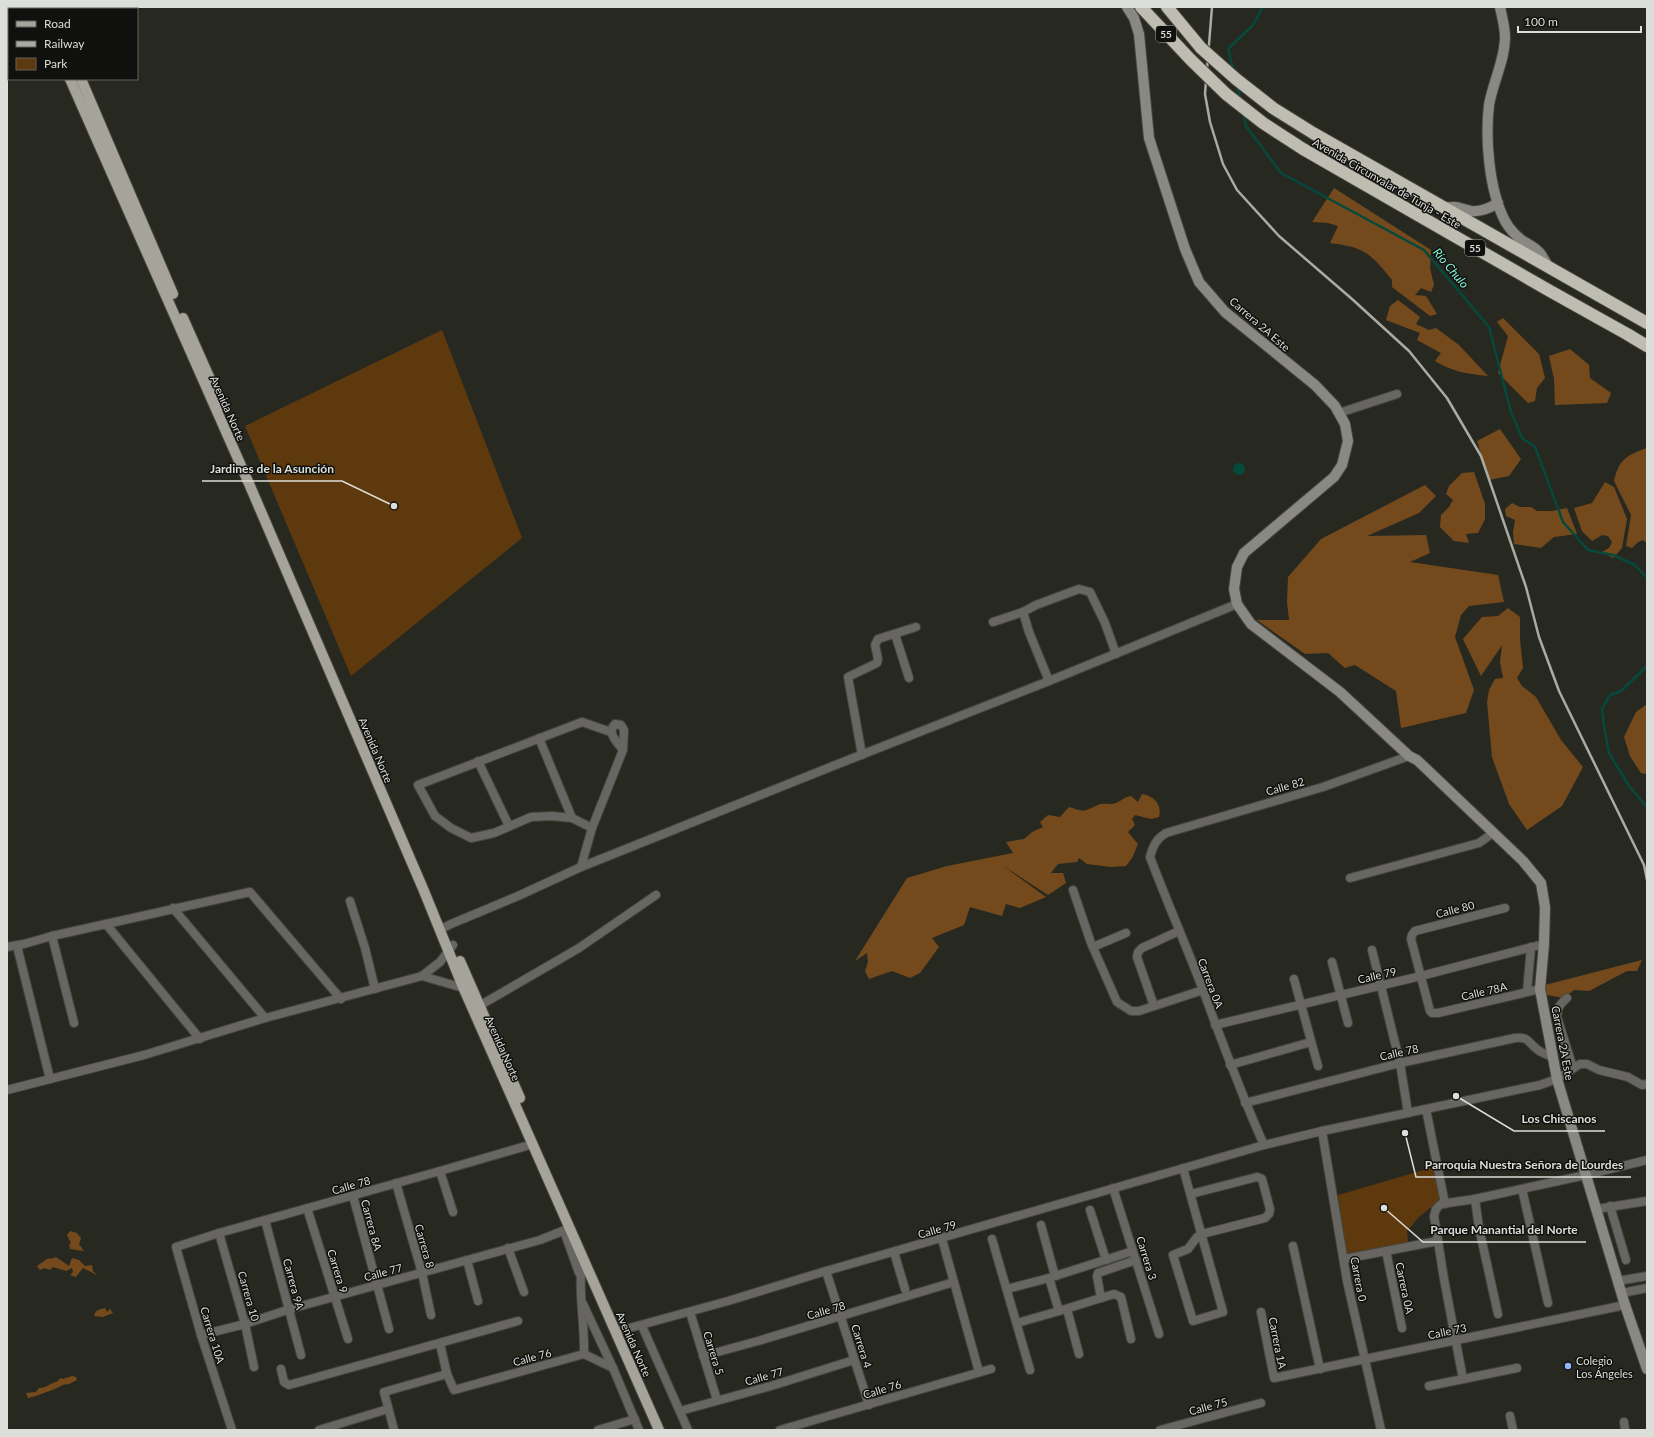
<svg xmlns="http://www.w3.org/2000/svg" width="1654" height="1437" font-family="Lato,sans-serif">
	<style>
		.green { fill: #5f390e }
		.forest { fill: #744a1d }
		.water { fill: #05493c }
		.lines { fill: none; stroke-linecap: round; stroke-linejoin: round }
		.stream { stroke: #05493c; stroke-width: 2.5 }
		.street-casing { stroke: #44463e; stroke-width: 10 }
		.secondary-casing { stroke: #44463e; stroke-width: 12 }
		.primary-casing { stroke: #44463e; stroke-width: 12 }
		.highway-casing { stroke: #44463e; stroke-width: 14 }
		.street { stroke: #676662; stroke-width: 8 }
		.secondary { stroke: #8a8882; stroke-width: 10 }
		.primary { stroke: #a6a39b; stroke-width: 10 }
		.highway { stroke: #bfbcb2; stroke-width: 12 }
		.rail { stroke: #a9aba5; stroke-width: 2.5 }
		.highway-bridge-casing { stroke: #44463e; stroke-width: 14; stroke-linecap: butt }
		.highway-bridge { stroke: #bfbcb2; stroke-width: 12 }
		.poi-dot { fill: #8cb9fc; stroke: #10110e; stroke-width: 1.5 }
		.labels { text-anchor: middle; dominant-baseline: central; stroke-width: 3; stroke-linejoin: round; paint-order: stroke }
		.shield { fill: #10110e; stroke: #9fa09c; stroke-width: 1 }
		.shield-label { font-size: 10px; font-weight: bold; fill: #dcded9 }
		.street-label { font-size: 11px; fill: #dcded9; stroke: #10110e }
		.poi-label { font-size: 11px; fill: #dcded9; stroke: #10110e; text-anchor: start }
		.water-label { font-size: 12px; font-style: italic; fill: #82f3d6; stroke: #10110e }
		.leader { fill: none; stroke: #dcded9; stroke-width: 1.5 }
		.callout-dot { fill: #dcded9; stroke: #10110e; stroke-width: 1.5 }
		.callout-label { font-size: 12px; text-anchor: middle; font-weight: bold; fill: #dcded9; stroke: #10110e; stroke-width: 3; stroke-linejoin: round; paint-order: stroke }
	</style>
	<rect width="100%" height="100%" fill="#272921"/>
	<g class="green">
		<path d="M 442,330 L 522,538 L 351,676 L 245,426 Z"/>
		<path d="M 1434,1167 L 1441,1199 L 1419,1217 L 1407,1231 L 1408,1243 L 1346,1255 L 1335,1196 Z"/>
	</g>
	<g class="forest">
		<path d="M 1334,188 L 1431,250 L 1430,268 L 1434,285 L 1431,292 L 1421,288 L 1415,295 L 1426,296 L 1437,314 L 1430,316 L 1392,287 L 1392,280 C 1371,254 1365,247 1330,243 L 1338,226 L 1328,223 L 1312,222 Z"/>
		<path d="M 1398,300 L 1420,317 L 1416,324 L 1429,330 L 1436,328 L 1459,345 L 1488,376 C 1468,374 1453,372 1435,361 L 1441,353 L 1417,340 L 1420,333 L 1386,320 L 1390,306 Z"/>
		<path d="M 1503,318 L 1539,354 L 1545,378 L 1537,388 L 1535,401 L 1528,403 L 1498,373 L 1508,336 L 1497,322 Z"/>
		<path d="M 1570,349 L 1589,365 L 1590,378 L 1611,393 L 1607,403 L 1555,405 L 1554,379 L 1549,356 Z"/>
		<path d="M 1500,429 L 1521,459 L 1509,476 L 1489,480 L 1477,441 Z"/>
		<path d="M 1647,448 L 1647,543 L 1643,540 L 1638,542 L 1632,548 L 1626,546 L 1631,515 L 1614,481 C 1619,459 1627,455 1647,448 Z"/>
		<path d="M 1474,472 L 1485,504 L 1485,519 L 1478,533 L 1466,534 L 1469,543 L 1454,541 L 1440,527 L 1441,515 L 1449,507 L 1453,500 L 1446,494 L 1449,486 L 1462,473 Z"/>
		<path d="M 1605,482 L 1614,487 L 1627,519 L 1622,548 L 1613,558 L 1602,552 L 1609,548 L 1612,542 L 1608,536 L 1602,535 L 1592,541 L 1582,531 L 1574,508 L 1592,503 Z"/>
		<path d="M 1425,485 L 1436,496 L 1419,513 L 1367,536 L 1426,535 L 1430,553 L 1410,562 L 1498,575 L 1504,602 L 1469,606 L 1461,615 L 1455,637 L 1474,690 L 1466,713 L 1401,728 L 1396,691 L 1355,665 L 1345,668 L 1328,653 L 1305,654 L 1257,620 L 1289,620 L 1287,602 L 1288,577 L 1321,539 Z"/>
		<path d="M 1512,503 L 1520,507 L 1531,507 L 1537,511 L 1552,511 L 1567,508 L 1577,534 L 1554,537 L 1541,548 L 1514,544 L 1513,532 L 1515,520 L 1506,516 L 1505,509 Z"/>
		<path d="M 1508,608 L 1520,617 L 1520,639 L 1523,668 L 1517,678 L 1522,686 L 1536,697 L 1561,740 L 1583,767 L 1562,806 L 1527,830 L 1509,804 L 1492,757 L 1487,702 L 1489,690 L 1495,679 L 1503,678 L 1500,662 L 1502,645 L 1481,676 L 1463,639 L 1482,617 L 1498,616 Z"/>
		<path d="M 1647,704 L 1647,774 L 1641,773 L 1630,756 L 1624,737 L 1636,712 Z"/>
		<path d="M 1142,794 C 1155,796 1162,805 1159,817 L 1151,819 L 1135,815 L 1132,819 L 1135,825 L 1128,832 L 1138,844 L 1132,858 L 1126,866 L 1111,867 L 1087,864 L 1079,858 L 1077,862 L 1058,864 L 1051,873 L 1063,873 L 1066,883 L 1048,895 L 1002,865 L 1046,897 L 1020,908 L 1006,904 L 1002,916 L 970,907 L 964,925 L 932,938 L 939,947 L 920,973 L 910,978 L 892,971 L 869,979 L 865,971 L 868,962 L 867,953 L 855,961 L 907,878 L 947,866 L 1013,853 L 1006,842 L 1024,839 L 1032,832 L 1043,827 L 1040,822 L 1048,815 L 1060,817 L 1069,807 C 1087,813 1084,811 1100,804 C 1105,803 1111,805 1116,803 C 1123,800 1122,798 1131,796 L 1138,802 Z"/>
		<path d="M 1642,960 L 1637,971 L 1627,971 L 1589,991 L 1574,990 L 1564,998 L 1542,994 L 1541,986 Z"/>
		<path d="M 70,1231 L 77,1233 L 81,1238 L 79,1244 L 84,1251 L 70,1249 L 69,1244 L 71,1243 L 67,1235 Z"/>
		<path d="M 56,1257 L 69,1266 L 72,1258 L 79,1260 L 85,1266 L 92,1265 L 93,1271 L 97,1275 L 83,1268 L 76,1277 L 70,1275 L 73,1272 L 72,1268 L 66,1271 L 53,1267 L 50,1270 L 44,1268 L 40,1270 L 37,1266 L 47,1259 L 54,1258 Z"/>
		<path d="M 105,1308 L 107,1312 L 110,1309 L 113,1313 L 103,1317 L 94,1316 C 95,1310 100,1309 105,1308 Z"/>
		<path d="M 72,1376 L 76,1377 L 77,1380 L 69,1384 L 62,1385 C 59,1388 34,1397 28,1398 L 26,1393 L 36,1392 L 39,1388 C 47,1388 50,1383 58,1381 L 60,1378 L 63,1379 Z"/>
	</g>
	<circle class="water" cx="1239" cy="469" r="6"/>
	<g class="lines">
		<g class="stream">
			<path d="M 1233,69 L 1228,49 L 1253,25 L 1263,7"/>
			<path d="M 1237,86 L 1240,98"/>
			<path d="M 1243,113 L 1246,126 L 1281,173 L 1424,250 L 1489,327 L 1511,412 L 1522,438 L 1535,447 L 1563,522 L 1588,550 L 1613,555 L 1635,565 L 1647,578"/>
			<path d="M 1647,666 L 1621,691 L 1610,695 L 1602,709 L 1604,726 L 1609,753 L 1629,786 L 1647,807"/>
		</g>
		<g class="street-casing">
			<g id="street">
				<path d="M 1339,413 L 1397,394"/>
				<path d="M 1023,612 L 1029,632 L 1049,681"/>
				<path d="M 993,622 L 1023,612 L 1036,605 L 1079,589 L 1090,592 L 1105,623 L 1116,654"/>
				<path d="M 895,634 L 909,678"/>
				<path d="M 539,738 L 572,818"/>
				<path d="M 862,755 L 848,677 L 877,663 L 878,659 L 875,645 L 878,639 L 916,627"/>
				<path d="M 478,761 L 509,826"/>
				<path d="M 592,828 L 572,818 L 552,816 L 531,817 L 494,833 L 471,838 L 451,828 L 435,816 L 418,785 L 582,722 L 611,732"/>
				<path d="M 581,867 L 592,828 L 623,750 L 624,730 L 621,725 L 615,724 C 606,733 618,743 623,750"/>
				<path d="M 1350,878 L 1479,843 L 1493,833"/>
				<path d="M 1073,890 L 1091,943 L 1117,1002 L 1131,1011 L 1139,1011 L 1203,990"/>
				<path d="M 350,901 L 365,948 L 375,989"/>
				<path d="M 173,908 L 265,1018"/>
				<path d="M 1505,908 L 1415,931 L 1412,935 L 1411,939 L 1430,1011 L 1432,1013 L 1438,1013 L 1540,989"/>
				<path d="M 106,924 L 200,1039"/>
				<path d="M 445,927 L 451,924 L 518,896 L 581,867 L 833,766 L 1049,681 L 1237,604"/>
				<path d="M 52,936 L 74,1023"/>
				<path d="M 17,946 L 50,1079"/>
				<path d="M 7,947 L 24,944 L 52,936 L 250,892 L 341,999"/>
				<path d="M 1093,947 L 1126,933"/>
				<path d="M 1372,950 L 1400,1063 L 1408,1113"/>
				<path d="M 1332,962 L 1348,1023"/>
				<path d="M 422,976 L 467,989"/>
				<path d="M 1294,979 L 1318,1066"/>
				<path d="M 1527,992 L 1531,947"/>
				<path d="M 1567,998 C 1560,1004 1557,1008 1557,1017 L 1573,1068"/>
				<path d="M 479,1006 L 579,948 L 656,895"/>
				<path d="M 1154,1006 L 1137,957 L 1138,952 L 1142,948 L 1179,931"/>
				<path d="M 1215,1025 L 1421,976 L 1544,944"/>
				<path d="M 1230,1065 L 1311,1042"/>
				<path d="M 7,1090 L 144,1055 L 265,1018 L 422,976 L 440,962 L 453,945"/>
				<path d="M 1245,1103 L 1400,1063 L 1515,1038 C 1529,1036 1528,1043 1538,1050 C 1542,1053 1548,1055 1553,1057"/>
				<path d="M 1426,1109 L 1445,1204"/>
				<path d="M 1322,1131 L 1347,1281 L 1381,1430"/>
				<path d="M 1264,1145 C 1241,1094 1222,1042 1203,990 C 1186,945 1167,902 1150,857 C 1153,846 1156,839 1166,833 L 1323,787 L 1409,756"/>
				<path d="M 1183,1168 L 1223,1312 L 1193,1321 L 1173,1255 L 1188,1249 L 1197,1237 L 1202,1234 L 1265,1218 L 1269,1214 L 1270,1209 L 1262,1179 L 1257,1177 L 1191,1194"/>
				<path d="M 440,1171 L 453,1212"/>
				<path d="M 396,1183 L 422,1273 L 431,1315"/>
				<path d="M 1113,1188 L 1159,1334"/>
				<path d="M 1522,1189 L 1548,1303"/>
				<path d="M 353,1196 L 389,1329"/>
				<path d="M 1475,1199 L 1479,1228 L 1498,1314"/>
				<path d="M 1610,1206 L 1626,1260"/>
				<path d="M 307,1208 L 348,1339"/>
				<path d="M 1597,1209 L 1647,1201"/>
				<path d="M 1090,1210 L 1106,1260"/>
				<path d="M 265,1220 L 301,1355"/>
				<path d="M 1041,1225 L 1055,1276"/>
				<path d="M 564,1231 L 579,1273"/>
				<path d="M 219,1233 L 245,1324 L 254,1367"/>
				<path d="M 942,1239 L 979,1372"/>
				<path d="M 992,1239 L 1030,1370"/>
				<path d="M 1293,1246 L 1320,1369"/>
				<path d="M 508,1248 L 524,1292"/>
				<path d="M 1133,1251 L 1049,1278 L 1059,1311 L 1101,1298 L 1097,1276 L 1098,1273 L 1136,1260"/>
				<path d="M 1386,1251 L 1402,1328"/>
				<path d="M 894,1252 L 905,1289"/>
				<path d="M 583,1257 C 577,1289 585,1322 584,1354"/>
				<path d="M 1344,1259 L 1438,1241"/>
				<path d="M 467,1260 L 478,1301"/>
				<path d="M 826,1271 L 869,1405"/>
				<path d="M 1618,1281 L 1647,1276"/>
				<path d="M 1007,1289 L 1049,1278"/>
				<path d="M 1622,1293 L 1647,1288"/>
				<path d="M 1101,1298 L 1114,1294 L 1121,1297 L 1131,1339"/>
				<path d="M 583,1304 L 613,1368 L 639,1430"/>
				<path d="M 1067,1309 L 1079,1354"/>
				<path d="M 690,1312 L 717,1400"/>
				<path d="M 1261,1312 L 1274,1378 L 1625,1305"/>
				<path d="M 1017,1323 L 1059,1311"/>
				<path d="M 642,1326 L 688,1430"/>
				<path d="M 615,1332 L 728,1301 L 826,1271 L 1264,1145 L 1322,1131 L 1540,1085 L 1557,1079 L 1580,1064 L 1587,1064 L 1599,1070 L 1628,1077 L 1642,1085 L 1647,1084"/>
				<path d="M 201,1335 L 245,1324 L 290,1309 L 540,1240 L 570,1228"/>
				<path d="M 440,1344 L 447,1374 L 454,1390 L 584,1354 L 613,1368"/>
				<path d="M 703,1356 L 758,1341 L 954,1282"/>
				<path d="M 281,1369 L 284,1382 L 289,1385 L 518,1321"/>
				<path d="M 1463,1379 L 1444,1279 L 1434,1216 L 1436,1209 L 1441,1204 L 1475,1199 L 1586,1175 L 1647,1160"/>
				<path d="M 1429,1386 L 1517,1368"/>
				<path d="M 680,1411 L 771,1386 L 854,1360"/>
				<path d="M 1510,1416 L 1513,1430"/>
				<path d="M 1624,1422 L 1625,1430"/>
				<path d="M 232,1430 L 201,1335 L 176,1247 L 219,1233 L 440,1171 L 533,1144"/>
				<path d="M 319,1430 L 388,1409"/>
				<path d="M 394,1430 L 384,1392 L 447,1374"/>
				<path d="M 598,1430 L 635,1419"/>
				<path d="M 780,1430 L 991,1369"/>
				<path d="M 1160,1430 L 1261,1403"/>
			</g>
		</g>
		<g class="secondary-casing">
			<g id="secondary">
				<path d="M 1127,7 L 1134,18 L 1139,34 L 1149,138 L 1185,249 L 1199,282 L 1225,312 L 1315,385 L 1335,406 L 1345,424 L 1348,441 L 1342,465 L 1334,477 L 1244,553 L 1237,567 L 1234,589 L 1237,604 L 1251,624 L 1340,692 L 1409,756 L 1417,760 L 1523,861 L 1541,883 L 1545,907 L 1544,944 L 1540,989 L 1557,1079 L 1625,1305 L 1647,1369"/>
				<path d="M 1500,7 C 1502,17 1505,27 1505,37 C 1505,60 1493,82 1489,105 C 1485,139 1489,190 1505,221 C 1509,228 1516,236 1523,241 C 1528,244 1534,247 1538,251 C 1542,254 1545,262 1548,266"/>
				<path d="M 1444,208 C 1460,205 1458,209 1471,211 C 1481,212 1490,208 1498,203"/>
			</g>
		</g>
		<g class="primary-casing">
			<g id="primary">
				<path d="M 39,7 L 40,9"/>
				<path d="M 49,7 L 50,9"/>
				<path d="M 70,79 L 250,486 L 424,891 L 463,987 L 659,1430"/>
				<path d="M 81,79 L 173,294"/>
				<path d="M 183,318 L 222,406"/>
				<path d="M 460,961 L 520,1098"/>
			</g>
		</g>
		<g class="highway-casing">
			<g id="highway">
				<path d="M 1141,7 L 1191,60"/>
				<path d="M 1167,7 L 1201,48"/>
				<path d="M 1313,133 L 1647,323"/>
				<path d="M 1303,149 L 1550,291 L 1627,334 L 1647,346"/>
			</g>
		</g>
		<use href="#street" class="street"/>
		<use href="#secondary" class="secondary"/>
		<use href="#primary" class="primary"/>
		<use href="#highway" class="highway"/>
		<path class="rail" d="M 1212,7 L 1205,94 L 1210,122 L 1223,164 L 1237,190 L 1279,236 L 1352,299 L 1409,351 L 1447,398 L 1481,456 L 1526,587 L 1539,637 L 1559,691 L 1644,865 L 1647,880"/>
		<g class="highway-bridge-casing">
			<g id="highway-bridge">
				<path d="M 1201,48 L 1236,79 L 1273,108 L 1313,133"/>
				<path d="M 1191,60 L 1226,94 L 1263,123 L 1303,149"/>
			</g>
		</g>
		<use href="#highway-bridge" class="highway-bridge"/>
	</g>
	<circle class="poi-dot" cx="1568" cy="1366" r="4"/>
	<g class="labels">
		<g class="shield">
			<rect x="1156" y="26" width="20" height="16" rx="3"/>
			<rect x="1465" y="240" width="20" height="16" rx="3"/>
		</g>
		<g class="shield-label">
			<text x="1166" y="34">55</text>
			<text x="1475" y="248">55</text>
		</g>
		<g class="street-label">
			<text transform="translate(1387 183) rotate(30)">Avenida Circunvalar de Tunja - Este</text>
			<text transform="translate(1260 324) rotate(41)">Carrera 2A Este</text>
			<text transform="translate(228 408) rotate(66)">Avenida Norte</text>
			<text transform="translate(376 750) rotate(67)">Avenida Norte</text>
			<text transform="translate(1285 786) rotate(-16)">Calle 82</text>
			<text transform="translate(1455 909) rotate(-14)">Calle 80</text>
			<text transform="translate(1377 975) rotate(-13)">Calle 79</text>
			<text transform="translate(1211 983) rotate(69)">Carrera 0A</text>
			<text transform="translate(1484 991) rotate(-13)">Calle 78A</text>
			<text transform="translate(1563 1043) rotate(79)">Carrera 2A Este</text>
			<text transform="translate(503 1048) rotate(66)">Avenida Norte</text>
			<text transform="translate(1399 1052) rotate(-13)">Calle 78</text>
			<text transform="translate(351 1185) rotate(-16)">Calle 78</text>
			<text transform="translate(372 1225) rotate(75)">Carrera 8A</text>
			<text transform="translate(937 1229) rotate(-16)">Calle 79</text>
			<text transform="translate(425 1246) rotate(74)">Carrera 8</text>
			<text transform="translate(1147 1258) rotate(73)">Carrera 3</text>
			<text transform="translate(338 1271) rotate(73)">Carrera 9</text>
			<text transform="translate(383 1272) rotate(-15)">Calle 77</text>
			<text transform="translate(1359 1279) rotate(79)">Carrera 0</text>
			<text transform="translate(294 1284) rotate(75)">Carrera 9A</text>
			<text transform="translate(1405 1288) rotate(78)">Carrera 0A</text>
			<text transform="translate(249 1296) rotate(74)">Carrera 10</text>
			<text transform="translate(826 1310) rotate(-16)">Calle 78</text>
			<text transform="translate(1447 1331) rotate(-12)">Calle 73</text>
			<text transform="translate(213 1335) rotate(73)">Carrera 10A</text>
			<text transform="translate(1278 1343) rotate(79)">Carrera 1A</text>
			<text transform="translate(634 1344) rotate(66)">Avenida Norte</text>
			<text transform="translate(862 1346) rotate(73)">Carrera 4</text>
			<text transform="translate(714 1353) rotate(73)">Carrera 5</text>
			<text transform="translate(532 1357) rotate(-15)">Calle 76</text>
			<text transform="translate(764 1376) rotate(-16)">Calle 77</text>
			<text transform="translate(882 1389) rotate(-17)">Calle 76</text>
			<text transform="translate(1208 1406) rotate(-15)">Calle 75</text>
		</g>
		<g class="poi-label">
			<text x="1576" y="1360">Colegio<tspan x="1576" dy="13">Los Ángeles</tspan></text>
		</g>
		<g class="water-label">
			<text transform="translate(1451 268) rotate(50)">Río Chulo</text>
		</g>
	</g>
	<path class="leader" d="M394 506L342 481H202M1456 1096L1514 1131H1605M1405 1133L1416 1177H1631M1384 1208L1423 1242H1586"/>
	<g class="callout-dot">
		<circle cx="394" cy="506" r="4"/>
		<circle cx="1456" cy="1096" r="4"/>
		<circle cx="1405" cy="1133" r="4"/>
		<circle cx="1384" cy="1208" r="4"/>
	</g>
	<g class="callout-label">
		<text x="272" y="473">Jardines de la Asunción</text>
		<text x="1559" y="1123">Los Chiscanos</text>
		<text x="1524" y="1169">Parroquia Nuestra Señora de Lourdes</text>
		<text x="1504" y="1234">Parque Manantial del Norte</text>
	</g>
	<rect width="1654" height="1437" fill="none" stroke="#dcded9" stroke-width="16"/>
	<rect x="8" y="8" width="130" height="72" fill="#10110e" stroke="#62635f"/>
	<rect x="16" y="21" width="20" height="6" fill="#a6a39b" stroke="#62635f"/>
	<text x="44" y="28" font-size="12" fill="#dcded9">Road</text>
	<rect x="16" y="41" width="20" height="6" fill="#a9aba5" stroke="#62635f"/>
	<text x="44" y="48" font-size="12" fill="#dcded9">Railway</text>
	<rect x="16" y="58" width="20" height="12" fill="#5f390e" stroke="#62635f"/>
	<text x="44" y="68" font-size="12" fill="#dcded9">Park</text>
	<path d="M1518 26v6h123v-6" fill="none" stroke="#dcded9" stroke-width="2"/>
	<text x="1524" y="26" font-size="12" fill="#dcded9" stroke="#10110e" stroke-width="3" paint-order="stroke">100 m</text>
</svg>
